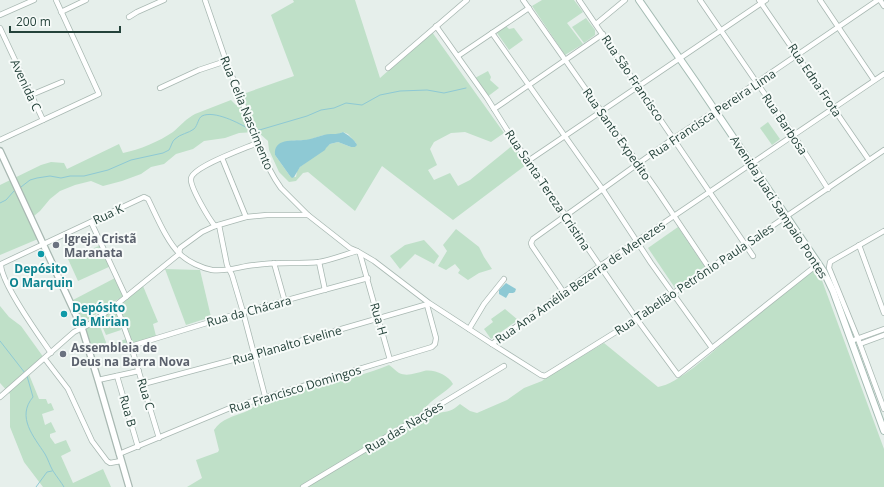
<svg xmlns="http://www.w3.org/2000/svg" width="884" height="487" font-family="'Open Sans',sans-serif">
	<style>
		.green { fill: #bfe0c8; fill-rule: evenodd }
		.water { fill: #8ec9d4 }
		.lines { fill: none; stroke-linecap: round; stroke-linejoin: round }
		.stream { stroke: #8ec9d4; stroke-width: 1 }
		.minor-casing { stroke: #a8b8b2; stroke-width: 6 }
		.tertiary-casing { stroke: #a8b8b2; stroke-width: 8 }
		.secondary-casing { stroke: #a4bbb3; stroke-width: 8 }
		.minor { stroke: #fff; stroke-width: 4.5 }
		.tertiary { stroke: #fff; stroke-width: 5.5 }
		.secondary { stroke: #fff; stroke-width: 6 }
		.worship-dot { fill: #6b7280; stroke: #f7fbf9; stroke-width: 1.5 }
		.culture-dot { fill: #0f9aa8; stroke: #f7fbf9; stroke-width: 1.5 }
		.labels { text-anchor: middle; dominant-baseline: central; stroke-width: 4; stroke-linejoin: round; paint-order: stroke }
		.street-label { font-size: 12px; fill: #24423a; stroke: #f7fbf9 }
		.worship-label { font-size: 12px; font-weight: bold; fill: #5b616d; stroke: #f7fbf9; text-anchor: start }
		.culture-label { font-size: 12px; font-weight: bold; fill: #0d838f; stroke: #f7fbf9 }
	</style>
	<rect width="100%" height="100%" fill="#e6efeb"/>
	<g class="green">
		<path d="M 293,0 L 355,0 L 380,78 L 432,32 L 504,133 L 491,142 L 465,132 L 451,133 L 434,142 L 430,149 L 437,165 L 428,170 L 434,180 L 450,173 L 458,186 L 470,180 L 513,145 L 526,165 L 453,220 L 382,166 L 355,211 L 308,172 L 303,173 L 296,181 L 289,182 L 279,172 L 269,150 L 268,141 L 259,133 L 254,132 L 239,133 L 225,138 L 204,141 L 193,149 L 176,154 L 164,164 L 151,167 L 141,174 L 122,181 L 103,186 L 91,181 L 75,185 L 60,191 L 50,199 L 40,211 L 29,220 L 38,239 L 0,255 L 0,185 L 41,165 L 51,162 L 64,163 L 67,169 L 119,144 L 123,153 C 139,150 160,141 173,132 C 180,126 187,118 195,114 L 231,100 L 236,105 L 246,102 L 243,94 L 294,76 L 271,15 L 294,2 ZM 343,132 L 348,134 L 356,143 L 355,147 L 351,147 L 338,142 L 330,144 L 300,167 L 297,171 L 296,177 L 290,176 L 275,155 L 287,141 L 308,140 L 324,135 L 337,135 Z"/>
		<path d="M 542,0 L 574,0 L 583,12 L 567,23 L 583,44 L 565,55 L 532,6 Z"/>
		<path d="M 586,18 L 595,30 L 595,35 L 584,43 L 572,27 Z"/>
		<path d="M 506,26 L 509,29 L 514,28 L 523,40 L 509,50 L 497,33 Z"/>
		<path d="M 488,71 L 491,77 L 490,80 L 499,88 L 487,97 L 475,78 Z"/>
		<path d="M 768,122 L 780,139 L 772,145 L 760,128 Z"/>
		<path d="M 678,227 L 705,267 L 675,288 L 648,248 Z"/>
		<path d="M 456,229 L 479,247 L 484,257 L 492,269 L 479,273 L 468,280 L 458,273 L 460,270 L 455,264 L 446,270 L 438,266 L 447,251 L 443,245 Z"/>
		<path d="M 424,240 L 439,256 L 434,264 L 415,254 L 400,269 L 390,256 L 405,245 Z"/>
		<path d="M 101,245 L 111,266 L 78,281 L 68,259 Z"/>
		<path d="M 815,268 L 820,275 L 884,449 L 884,487 L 187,487 L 202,478 L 196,460 L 218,452 L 219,450 L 214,430 C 221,419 234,416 245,412 C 252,409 257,404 263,401 C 304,386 349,382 389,365 C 392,367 396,371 399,373 C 407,377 416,373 424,371 C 434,369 448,375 453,384 C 445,393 435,397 427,406 L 430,412 C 443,413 450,413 460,404 L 470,411 L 477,413 L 507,400 L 524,388 L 542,381 L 547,377 L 604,343 L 658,387 C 678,384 711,353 728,339 C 757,316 786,292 815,268 Z"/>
		<path d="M 165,269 L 200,270 L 211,317 L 186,325 Z"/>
		<path d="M 115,278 L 123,296 L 83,323 L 73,300 Z"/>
		<path d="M 143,286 L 158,322 L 153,324 L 156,336 L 132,344 L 118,306 Z"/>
		<path d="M 0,306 L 9,317 L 21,326 L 44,358 L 28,372 L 39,399 L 46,399 L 48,404 L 51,403 L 54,410 L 42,414 L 45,425 L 51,422 L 56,432 L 50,434 L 50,437 L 55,444 L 66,440 L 71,451 L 61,456 L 73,483 L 103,469 L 111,487 L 43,487 L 24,462 L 10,427 L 10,394 L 0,383 Z"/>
		<path d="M 116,307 L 121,330 L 106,335 L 99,319 Z"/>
		<path d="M 505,309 L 518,320 L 491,339 L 484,329 L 493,322 L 491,319 Z"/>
		<path d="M 98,321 L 107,345 L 93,350 L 85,329 Z"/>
		<path d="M 126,339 L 128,349 L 112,354 L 109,345 Z"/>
	</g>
	<g class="water">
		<path d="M 343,132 C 348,135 354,139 357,145 L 355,147 L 351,147 L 338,142 L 330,144 L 326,148 L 325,150 L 300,167 L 294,177 L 292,178 L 290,176 L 275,155 C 273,138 293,141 303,140 C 313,140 321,134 331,134 C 336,134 338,134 343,132 Z"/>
		<path d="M 506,283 L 516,289 L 515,292 L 513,293 L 509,293 L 506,298 L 499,294 L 499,290 Z"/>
	</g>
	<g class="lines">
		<g class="stream">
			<path d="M 256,131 L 307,116 L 321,110 L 334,108 L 346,103 L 362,105 L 380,95 L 400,91 L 427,90 L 444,93 L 466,88"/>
			<path d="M 21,187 L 30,180 L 37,178 L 50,176 L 61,178 L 70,176 L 84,176 L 108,170 L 131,160 L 163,153 L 169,150 C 171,147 172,141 175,139 C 180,134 189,133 194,129 C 198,125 198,118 202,116 C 214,110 239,123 249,129"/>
			<path d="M 0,203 L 6,200 L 14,191"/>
			<path d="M 0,341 L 25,373"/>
			<path d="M 27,376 L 33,397 C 16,417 34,437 45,454 C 48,459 50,466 53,471 C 57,477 61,482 64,487"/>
			<path d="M 36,487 L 47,472 L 52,471"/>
		</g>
		<g class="minor-casing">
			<g id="minor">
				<path d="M 205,0 L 225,58 L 265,161 L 275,179 L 281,188 L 308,215"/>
				<path d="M 523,0 L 656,189 L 709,268"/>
				<path d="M 579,0 L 753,256"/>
				<path d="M 700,0 L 757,83 L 793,134 L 828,189"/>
				<path d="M 759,0 L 869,160"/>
				<path d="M 820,0 L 874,80"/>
				<path d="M 880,0 L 884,6"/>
				<path d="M 61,12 L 86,0"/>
				<path d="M 0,15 L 34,0"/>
				<path d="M 129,17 L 137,12 L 164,0"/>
				<path d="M 596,24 L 625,0"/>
				<path d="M 436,26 L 487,98 L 509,133 L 600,266 L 636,318 L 678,375 L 818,264"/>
				<path d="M 0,28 L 43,120"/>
				<path d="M 492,33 L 603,190 L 651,263 L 712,348"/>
				<path d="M 458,56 L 529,8"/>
				<path d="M 388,68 L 467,0"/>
				<path d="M 160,88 L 199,70 L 220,63 L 225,58"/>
				<path d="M 31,95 L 62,82"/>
				<path d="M 494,109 L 603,34"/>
				<path d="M 0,140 L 99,94 L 56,0"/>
				<path d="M 222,158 L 246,217"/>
				<path d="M 528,161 L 766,0"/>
				<path d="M 91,222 L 126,297"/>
				<path d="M 219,225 L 227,265 L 232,275 L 243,312 L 265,396"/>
				<path d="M 215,226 C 209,219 190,187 191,179 C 191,167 246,148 257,143"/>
				<path d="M 884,231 L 830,262 L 829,268 L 858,339 L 884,409"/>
				<path d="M 859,245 L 884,313"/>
				<path d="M 179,254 L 180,248 L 202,232 L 215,226 L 246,217 L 267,215 L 308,215 L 350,248 L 357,251"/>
				<path d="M 360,254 L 390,360"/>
				<path d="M 319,262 L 325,290"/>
				<path d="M 274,263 L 285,302"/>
				<path d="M 564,293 L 532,246 L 531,243 L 533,239 L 674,138 L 715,111 L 878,0"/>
				<path d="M 116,305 L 131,346 L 159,438"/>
				<path d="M 469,329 L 484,304 L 504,279"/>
				<path d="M 851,341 L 884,329"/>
				<path d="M 492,344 L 541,375 L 545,376 L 619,330 L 884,150"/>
				<path d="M 860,344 L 884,335"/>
				<path d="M 131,346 L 243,312 L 368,278"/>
				<path d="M 51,353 C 40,337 0,282 1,264 L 144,197 L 148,199 C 156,215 167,242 180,254 C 188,262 202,268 212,270 C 227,272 241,266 255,265 C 276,262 298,264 319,262 C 331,260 344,255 357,251 L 374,261 L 429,303 L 492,344 L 600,266 L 884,74"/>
				<path d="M 45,359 L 68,389 L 92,441 L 107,461 L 110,463 L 121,461"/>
				<path d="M 117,376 L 138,447"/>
				<path d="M 98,380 L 139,371"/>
				<path d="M 143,384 L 255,354 L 428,304"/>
				<path d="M 0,397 L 74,332 L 88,325 L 116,305 L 179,254"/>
				<path d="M 119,454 L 230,408 L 432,347 L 435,344 L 436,338 L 427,305"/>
				<path d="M 303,487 L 504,366"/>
			</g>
		</g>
		<g class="tertiary-casing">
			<path id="tertiary" d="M 0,151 L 82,328 L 98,380 L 129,487"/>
		</g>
		<g class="secondary-casing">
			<path id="secondary" d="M 639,0 L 696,82 L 824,272 L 833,291 L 884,431"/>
		</g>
		<use href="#minor" class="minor"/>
		<use href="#tertiary" class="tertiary"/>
		<use href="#secondary" class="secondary"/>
	</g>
	<g class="worship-dot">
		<circle cx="56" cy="245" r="4"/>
		<circle cx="63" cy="354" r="4"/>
	</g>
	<g class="culture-dot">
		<circle cx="41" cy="254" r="4"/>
		<circle cx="64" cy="314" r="4"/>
	</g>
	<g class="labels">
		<g class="street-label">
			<text transform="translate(633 78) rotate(56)">Rua São Francisco</text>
			<text transform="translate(815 80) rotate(56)">Rua Edna Frota</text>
			<text transform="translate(26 85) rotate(65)">Avenida C</text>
			<text transform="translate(247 113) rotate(68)">Rua Celia Nascimento</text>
			<text transform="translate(712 114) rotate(-34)">Rua Francisca Pereira Lima</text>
			<text transform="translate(785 124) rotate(56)">Rua Barbosa</text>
			<text transform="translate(617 134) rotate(55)">Rua Santo Expedito</text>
			<text transform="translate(548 190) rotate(56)">Rua Santa Tereza Cristina</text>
			<text transform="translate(779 207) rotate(57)">Avenida Juaci Sampaio Pontes</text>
			<text transform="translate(108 214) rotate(-25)">Rua K</text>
			<text transform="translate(694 279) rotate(-34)">Rua Tabelião Petrônio Paula Sales</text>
			<text transform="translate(580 282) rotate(-35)">Rua Ana Amélia Bezerra de Menezes</text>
			<text transform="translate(249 311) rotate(-15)">Rua da Chácara</text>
			<text transform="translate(379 319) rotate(74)">Rua H</text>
			<text transform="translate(287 345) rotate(-16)">Rua Planalto Eveline</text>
			<text transform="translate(295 389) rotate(-17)">Rua Francisco Domingos</text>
			<text transform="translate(146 394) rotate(73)">Rua C</text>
			<text transform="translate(128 411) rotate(74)">Rua B</text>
			<text transform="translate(404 427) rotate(-31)">Rua das Nações</text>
		</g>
		<g class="worship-label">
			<text x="64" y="238">Igreja Cristã<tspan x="64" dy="14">Maranata</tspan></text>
			<text x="71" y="347">Assembleia de<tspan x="71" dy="14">Deus na Barra Nova</tspan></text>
		</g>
		<g class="culture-label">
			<text x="41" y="268">Depósito<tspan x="41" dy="14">O Marquin</tspan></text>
			<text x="72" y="307" text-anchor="start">Depósito<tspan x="72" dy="14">da Mirian</tspan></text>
		</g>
	</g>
	<path d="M10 26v6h110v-6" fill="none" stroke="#24423a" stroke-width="2"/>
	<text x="16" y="26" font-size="12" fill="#24423a" stroke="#f7fbf9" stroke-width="3" paint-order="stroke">200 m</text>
</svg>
